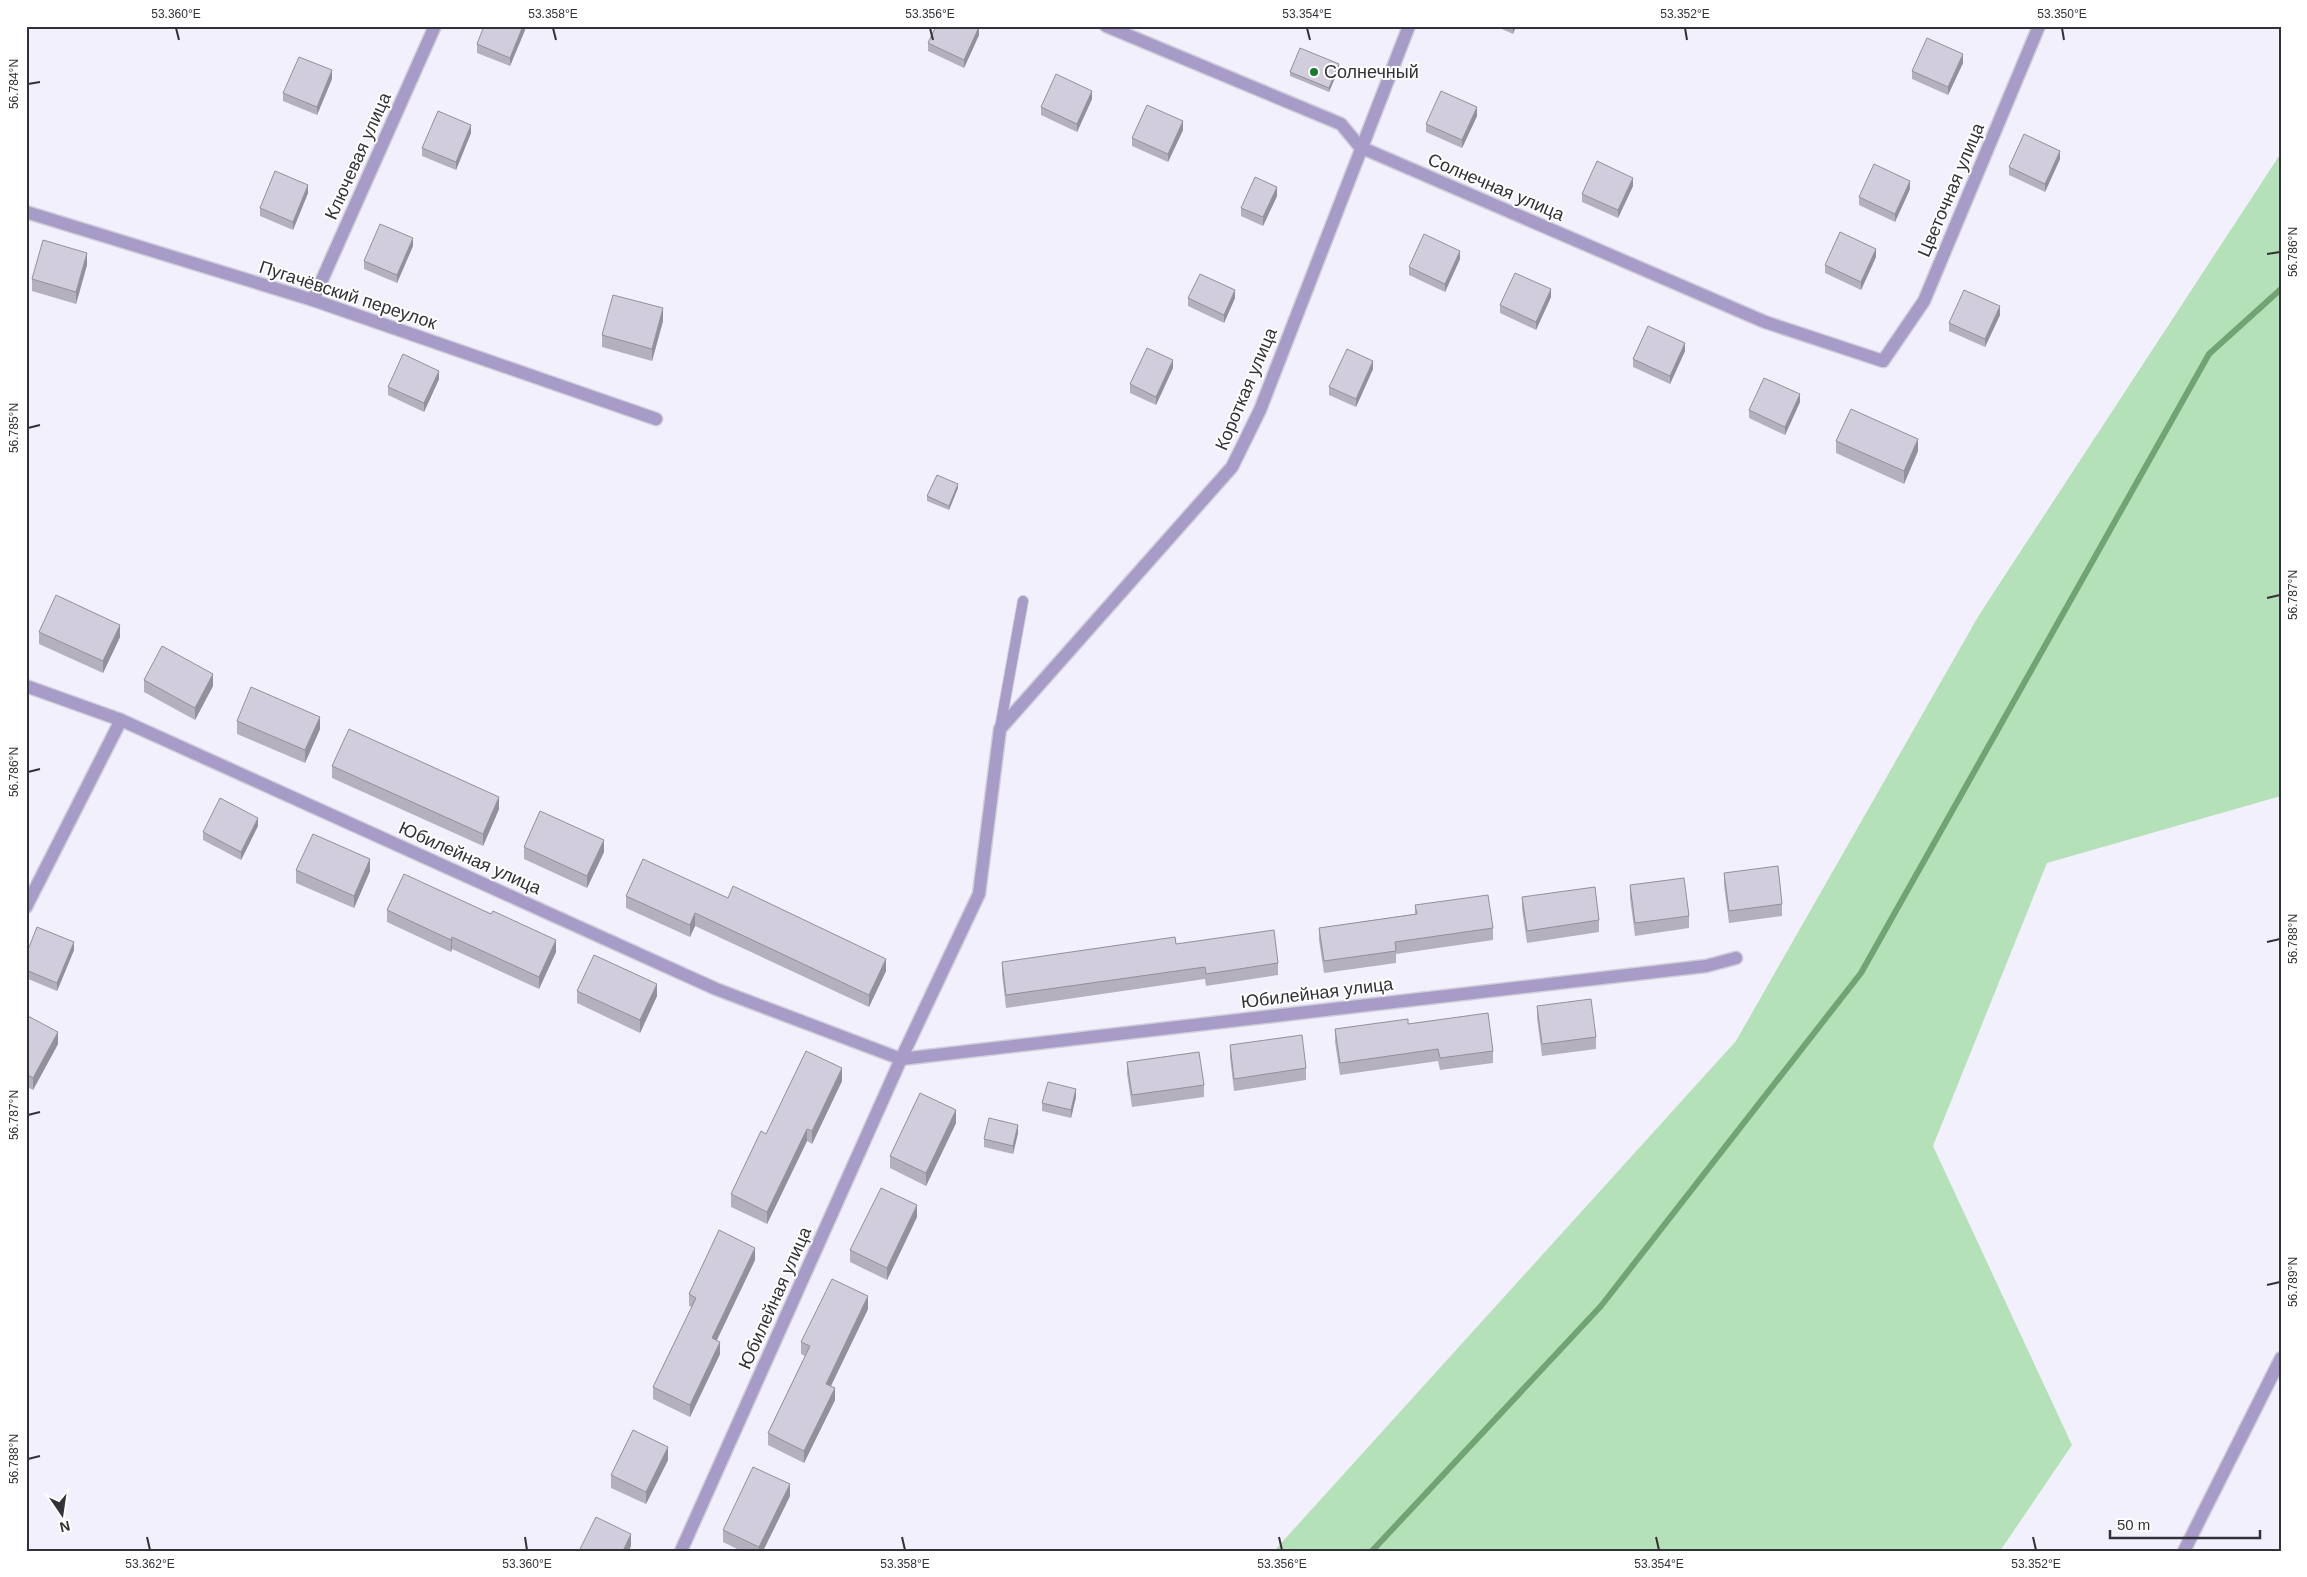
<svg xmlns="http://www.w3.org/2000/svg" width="2307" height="1577" font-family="Helvetica,sans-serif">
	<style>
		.green { fill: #b5e1b8 }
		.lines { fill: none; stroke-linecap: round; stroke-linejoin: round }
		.stream { stroke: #71a474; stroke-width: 6 }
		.lane-casing { stroke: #d0ced9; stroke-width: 12 }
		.street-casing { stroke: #d0ced9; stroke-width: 15 }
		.lane { stroke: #a79bc8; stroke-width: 10 }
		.street { stroke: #a79bc8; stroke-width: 12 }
		.wall { fill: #b4b0be }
		.shaded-wall { fill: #92909b }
		.building { fill: #d1cddd; stroke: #92909b }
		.ticks { fill: none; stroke: #323137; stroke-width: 2 }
		.poi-dot { fill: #187b2e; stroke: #fff; stroke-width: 2 }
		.labels { text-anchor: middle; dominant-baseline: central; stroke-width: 4; stroke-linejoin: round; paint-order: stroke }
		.poi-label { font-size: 18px; fill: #323137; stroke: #fff; text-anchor: start }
		.street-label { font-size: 18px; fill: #323137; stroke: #fff }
		.neatline { fill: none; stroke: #323137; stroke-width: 2 }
		.ticks-label { font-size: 12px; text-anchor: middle; fill: #323137 }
	</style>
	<rect width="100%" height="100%" fill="#f3f0fd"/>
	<path class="green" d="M 2281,153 L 2281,796 L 2047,863 L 1933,1146 L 2072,1445 L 2000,1551 L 1274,1551 L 1736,1041 L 1979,615 Z"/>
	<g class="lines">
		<path class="stream" d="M 1372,1551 L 1601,1306 L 1861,973 L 2209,354 L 2281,289"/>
		<g class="lane-casing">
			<path id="lane" d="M 1000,728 L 1023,601"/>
		</g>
		<g class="street-casing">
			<g id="street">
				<path d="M 1106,26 L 1341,124 L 1360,147 L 1765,322 L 1883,361 L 1924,301 L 2039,26"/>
				<path d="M 26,212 L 313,300 L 656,419"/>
				<path d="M 313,300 L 435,26"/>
				<path d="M 26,686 L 121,720 L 716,989 L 901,1059 L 1706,966 L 1736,958"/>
				<path d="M 26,907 L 121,720"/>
				<path d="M 681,1551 L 901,1059 L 979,894 L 1000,729 L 1232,467 L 1260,410 L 1409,26"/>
				<path d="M 2184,1551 L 2281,1358"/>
			</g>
		</g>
		<use href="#lane" class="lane"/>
		<use href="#street" class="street"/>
	</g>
	<g class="wall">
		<path d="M 525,26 L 525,30 L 510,66 L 477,53 L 477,44 Z"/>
		<path d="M 1495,26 L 1516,26 L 1513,34 Z"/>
		<path d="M 979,35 L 964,68 L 928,51 L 928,43 Z"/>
		<path d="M 1963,63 L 1948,95 L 1912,79 L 1912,71 Z"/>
		<path d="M 1339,68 L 1329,92 L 1290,76 L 1290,72 Z"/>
		<path d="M 332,79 L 317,115 L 283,101 L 283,93 Z"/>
		<path d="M 1092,99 L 1077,132 L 1041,115 L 1041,107 Z"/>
		<path d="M 1477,116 L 1462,148 L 1426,132 L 1426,124 Z"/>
		<path d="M 1183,130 L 1168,162 L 1132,146 L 1132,138 Z"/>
		<path d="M 471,133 L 456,170 L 422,156 L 422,148 Z"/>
		<path d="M 2060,159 L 2045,192 L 2009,175 L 2009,167 Z"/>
		<path d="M 1633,186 L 1618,218 L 1582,202 L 1582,194 Z"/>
		<path d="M 1910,189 L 1895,222 L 1859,205 L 1859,197 Z"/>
		<path d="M 308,193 L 293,230 L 260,216 L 260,208 Z"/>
		<path d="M 1277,196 L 1263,226 L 1241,216 L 1241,208 Z"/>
		<path d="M 413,246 L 397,283 L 364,269 L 364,261 Z"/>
		<path d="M 1876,257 L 1861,290 L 1825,273 L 1825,265 Z"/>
		<path d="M 1460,259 L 1445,292 L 1409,275 L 1409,267 Z"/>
		<path d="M 87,265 L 76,304 L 32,291 L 32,279 Z"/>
		<path d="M 1551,297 L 1536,330 L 1500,313 L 1500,305 Z"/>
		<path d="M 1188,298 L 1235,298 L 1224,323 L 1188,306 Z"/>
		<path d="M 2000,315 L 1985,347 L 1949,331 L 1949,323 Z"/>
		<path d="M 663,321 L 652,361 L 602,347 L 602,335 Z"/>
		<path d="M 1685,351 L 1670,384 L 1633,367 L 1633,359 Z"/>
		<path d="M 1173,368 L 1156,405 L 1130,393 L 1130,384 Z"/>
		<path d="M 1373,369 L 1356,407 L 1329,395 L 1329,387 Z"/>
		<path d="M 439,379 L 424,412 L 388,395 L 388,387 Z"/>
		<path d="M 1800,402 L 1785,435 L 1749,418 L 1749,410 Z"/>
		<path d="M 1836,441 L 1918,451 L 1904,484 L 1836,453 Z"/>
		<path d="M 958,488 L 949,510 L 927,501 L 927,496 Z"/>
		<path d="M 39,632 L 120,637 L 103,673 L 39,644 Z"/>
		<path d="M 144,680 L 213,686 L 195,720 L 144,692 Z"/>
		<path d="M 237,721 L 320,729 L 305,763 L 237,734 Z"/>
		<path d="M 332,766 L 499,809 L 483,846 L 332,778 Z"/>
		<path d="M 258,826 L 241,860 L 203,840 L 203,832 Z"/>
		<path d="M 524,847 L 604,852 L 587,888 L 524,859 Z"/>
		<path d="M 296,870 L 370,871 L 354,908 L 296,883 Z"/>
		<path d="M 1724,873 L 1782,904 L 1782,916 L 1729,923 L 1724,885 Z"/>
		<path d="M 1630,885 L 1689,916 L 1689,928 L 1635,936 L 1630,898 Z"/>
		<path d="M 626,896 L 728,898 L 886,971 L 869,1007 L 695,926 L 690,937 L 626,908 Z"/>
		<path d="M 1522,897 L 1599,920 L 1599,932 L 1527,943 L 1522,909 Z"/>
		<path d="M 1415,905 L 1493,928 L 1493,940 L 1396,954 L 1396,963 L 1324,973 L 1319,940 L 1319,928 L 1415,914 Z"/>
		<path d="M 387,910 L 556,952 L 539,989 L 452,949 L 451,952 L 387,922 Z"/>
		<path d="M 74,950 L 57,991 L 26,978 L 26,955 Z"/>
		<path d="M 1002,962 L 1278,963 L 1278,975 L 1206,986 L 1205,979 L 1006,1008 L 1002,974 Z"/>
		<path d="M 577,991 L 657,996 L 640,1033 L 577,1003 Z"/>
		<path d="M 1537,1006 L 1596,1037 L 1596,1049 L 1542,1056 L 1537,1018 Z"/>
		<path d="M 26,1015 L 58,1044 L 33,1090 L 26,1086 Z"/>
		<path d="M 1408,1024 L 1493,1051 L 1493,1063 L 1440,1070 L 1438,1061 L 1340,1075 L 1335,1042 L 1335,1029 Z"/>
		<path d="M 1230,1045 L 1306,1068 L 1306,1080 L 1234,1091 L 1230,1057 Z"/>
		<path d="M 1127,1062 L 1204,1085 L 1204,1097 L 1132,1107 L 1127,1074 Z"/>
		<path d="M 842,1081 L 812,1144 L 807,1141 L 767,1224 L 731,1207 L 731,1194 L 766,1134 Z"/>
		<path d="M 1076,1097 L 1071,1118 L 1042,1111 L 1042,1103 Z"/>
		<path d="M 956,1123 L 926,1186 L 890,1168 L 890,1156 Z"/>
		<path d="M 1018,1133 L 1013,1154 L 984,1147 L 984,1139 Z"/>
		<path d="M 917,1217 L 887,1280 L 850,1262 L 850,1250 Z"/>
		<path d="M 755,1260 L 717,1340 L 720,1354 L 690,1417 L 653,1399 L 653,1387 L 692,1307 L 689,1306 L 689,1294 Z"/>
		<path d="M 868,1309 L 831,1386 L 835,1400 L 804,1463 L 768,1445 L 768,1433 L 805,1356 L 801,1354 L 801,1342 Z"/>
		<path d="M 668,1460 L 646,1504 L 611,1488 L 611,1475 Z"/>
		<path d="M 790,1496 L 763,1551 L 741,1551 L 723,1542 L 723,1530 Z"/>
	</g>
	<g class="shaded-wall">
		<path d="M 523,26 L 525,26 L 525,30 L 510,66 L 510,58 Z"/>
		<path d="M 1513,26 L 1516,26 L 1513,34 Z"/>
		<path d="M 979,27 L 979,35 L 964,68 L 964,60 Z"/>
		<path d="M 1963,54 L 1963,63 L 1948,95 L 1948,87 Z"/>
		<path d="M 1339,64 L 1339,68 L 1329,92 L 1329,88 Z"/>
		<path d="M 332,70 L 332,79 L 317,115 L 317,107 Z"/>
		<path d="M 1092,91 L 1092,99 L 1077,132 L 1077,124 Z"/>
		<path d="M 1477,107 L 1477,116 L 1462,148 L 1462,140 Z"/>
		<path d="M 1183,121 L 1183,130 L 1168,162 L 1168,154 Z"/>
		<path d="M 471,125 L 471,133 L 456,170 L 456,162 Z"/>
		<path d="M 2060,151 L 2060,159 L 2045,192 L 2045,184 Z"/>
		<path d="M 1633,178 L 1633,186 L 1618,218 L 1618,210 Z"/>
		<path d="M 1910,181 L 1910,189 L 1895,222 L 1895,214 Z"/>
		<path d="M 308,185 L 308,193 L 293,230 L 293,222 Z"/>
		<path d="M 1277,187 L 1277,196 L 1263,226 L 1263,217 Z"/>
		<path d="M 413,238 L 413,246 L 397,283 L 397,275 Z"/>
		<path d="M 1876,249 L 1876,257 L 1861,290 L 1861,282 Z"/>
		<path d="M 1460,251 L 1460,259 L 1445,292 L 1445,284 Z"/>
		<path d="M 87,253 L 87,265 L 76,304 L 76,292 Z"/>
		<path d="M 1551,289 L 1551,297 L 1536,330 L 1536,322 Z"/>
		<path d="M 1235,290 L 1235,298 L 1224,323 L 1224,315 Z"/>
		<path d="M 2000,306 L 2000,315 L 1985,347 L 1985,339 Z"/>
		<path d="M 663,308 L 663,321 L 652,361 L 652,349 Z"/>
		<path d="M 1685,343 L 1685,351 L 1670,384 L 1670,376 Z"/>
		<path d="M 1173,360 L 1173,368 L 1156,405 L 1156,397 Z"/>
		<path d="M 1373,361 L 1373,369 L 1356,407 L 1356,399 Z"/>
		<path d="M 439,371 L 439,379 L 424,412 L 424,403 Z"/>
		<path d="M 1800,394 L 1800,402 L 1785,435 L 1785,427 Z"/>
		<path d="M 1918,439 L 1918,451 L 1904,484 L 1904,471 Z"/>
		<path d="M 958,484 L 958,488 L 949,510 L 949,506 Z"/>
		<path d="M 120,625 L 120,637 L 103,673 L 103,661 Z"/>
		<path d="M 213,674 L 213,686 L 195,720 L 195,708 Z"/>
		<path d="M 320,717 L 320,729 L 305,763 L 305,750 Z"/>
		<path d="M 499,797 L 499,809 L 483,846 L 483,834 Z"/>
		<path d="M 258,818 L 258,826 L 241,860 L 241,852 Z"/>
		<path d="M 604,840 L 604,852 L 587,888 L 587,876 Z"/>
		<path d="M 370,859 L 370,871 L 354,908 L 354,896 Z"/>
		<path d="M 695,913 L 695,926 L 690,937 L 690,925 Z"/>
		<path d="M 452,937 L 452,949 L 451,952 L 451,940 Z"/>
		<path d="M 556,940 L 556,952 L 539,989 L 539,977 Z"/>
		<path d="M 74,942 L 74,950 L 57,991 L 57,983 Z"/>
		<path d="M 886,959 L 886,971 L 869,1007 L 869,995 Z"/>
		<path d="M 657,984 L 657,996 L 640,1033 L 640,1020 Z"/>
		<path d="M 58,1032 L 58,1044 L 33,1090 L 33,1078 Z"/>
		<path d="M 842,1068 L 842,1081 L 812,1144 L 812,1131 Z"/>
		<path d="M 1076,1089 L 1076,1097 L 1071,1118 L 1071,1110 Z"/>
		<path d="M 956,1110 L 956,1123 L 926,1186 L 926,1173 Z"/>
		<path d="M 1018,1125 L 1018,1133 L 1013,1154 L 1013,1146 Z"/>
		<path d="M 807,1129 L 807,1141 L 767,1224 L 767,1212 Z"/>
		<path d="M 917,1205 L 917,1217 L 887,1280 L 887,1268 Z"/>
		<path d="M 755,1248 L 755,1260 L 712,1350 L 712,1338 Z"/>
		<path d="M 868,1296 L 868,1309 L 826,1396 L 826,1384 Z"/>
		<path d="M 720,1342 L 720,1354 L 690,1417 L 690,1405 Z"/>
		<path d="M 835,1388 L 835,1400 L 804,1463 L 804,1451 Z"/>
		<path d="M 668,1447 L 668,1460 L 646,1504 L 646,1492 Z"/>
		<path d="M 790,1484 L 790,1496 L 763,1551 L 759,1551 L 759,1547 Z"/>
		<path d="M 631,1534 L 631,1546 L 629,1551 L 623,1551 Z"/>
	</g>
	<g class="building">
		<path d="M 484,26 L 523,26 L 510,58 L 477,44 Z"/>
		<path d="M 936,26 L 977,26 L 979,27 L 964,60 L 928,43 Z"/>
		<path d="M 1927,38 L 1963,54 L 1948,87 L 1912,71 Z"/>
		<path d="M 1300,48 L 1339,64 L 1329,88 L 1290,72 Z"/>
		<path d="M 299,57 L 332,70 L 317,107 L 283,93 Z"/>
		<path d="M 1056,74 L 1092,91 L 1077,124 L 1041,107 Z"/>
		<path d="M 1441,91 L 1477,107 L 1462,140 L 1426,124 Z"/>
		<path d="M 1147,105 L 1183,121 L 1168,154 L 1132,138 Z"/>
		<path d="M 438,111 L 471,125 L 456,162 L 422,148 Z"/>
		<path d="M 2024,134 L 2060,151 L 2045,184 L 2009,167 Z"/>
		<path d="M 1597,161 L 1633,178 L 1618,210 L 1582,194 Z"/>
		<path d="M 1874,164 L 1910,181 L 1895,214 L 1859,197 Z"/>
		<path d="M 275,171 L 308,185 L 293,222 L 260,208 Z"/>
		<path d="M 1255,177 L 1277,187 L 1263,217 L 1241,208 Z"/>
		<path d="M 380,224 L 413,238 L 397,275 L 364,261 Z"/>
		<path d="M 1840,232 L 1876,249 L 1861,282 L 1825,265 Z"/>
		<path d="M 1424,234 L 1460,251 L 1445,284 L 1409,267 Z"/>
		<path d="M 43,240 L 87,253 L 76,292 L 32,279 Z"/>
		<path d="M 1515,273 L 1551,289 L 1536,322 L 1500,305 Z"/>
		<path d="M 1200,274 L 1235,290 L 1224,315 L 1188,298 Z"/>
		<path d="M 1964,290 L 2000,306 L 1985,339 L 1949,323 Z"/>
		<path d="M 613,295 L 663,308 L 652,349 L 602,335 Z"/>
		<path d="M 1648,326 L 1685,343 L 1670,376 L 1633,359 Z"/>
		<path d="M 1147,348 L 1173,360 L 1156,397 L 1130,384 Z"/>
		<path d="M 1347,349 L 1373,361 L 1356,399 L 1329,387 Z"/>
		<path d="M 403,354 L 439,371 L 424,403 L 388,387 Z"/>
		<path d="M 1764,378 L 1800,394 L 1785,427 L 1749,410 Z"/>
		<path d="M 1851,409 L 1918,439 L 1904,471 L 1836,441 Z"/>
		<path d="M 937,475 L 958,484 L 949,506 L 927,496 Z"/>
		<path d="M 56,595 L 120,625 L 103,661 L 39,632 Z"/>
		<path d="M 162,646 L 213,674 L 195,708 L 144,680 Z"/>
		<path d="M 251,687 L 320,717 L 305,750 L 237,721 Z"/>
		<path d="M 349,729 L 499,797 L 483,834 L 332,766 Z"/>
		<path d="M 220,798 L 258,818 L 241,852 L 203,832 Z"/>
		<path d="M 540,811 L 604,840 L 587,876 L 524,847 Z"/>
		<path d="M 313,834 L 370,859 L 354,896 L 296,870 Z"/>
		<path d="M 643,859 L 728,898 L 733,886 L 886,959 L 869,995 L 695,913 L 690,925 L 626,896 Z"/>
		<path d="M 1778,866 L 1782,904 L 1729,911 L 1724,873 Z"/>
		<path d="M 404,874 L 491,914 L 493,911 L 556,940 L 539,977 L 452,937 L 451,940 L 387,910 Z"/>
		<path d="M 1684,878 L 1689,916 L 1635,923 L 1630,885 Z"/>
		<path d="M 1595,887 L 1599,920 L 1527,931 L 1522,897 Z"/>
		<path d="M 1488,895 L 1493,928 L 1395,942 L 1396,951 L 1324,961 L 1319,928 L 1417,914 L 1415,905 Z"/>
		<path d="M 37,927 L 74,942 L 57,983 L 26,970 L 26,955 Z"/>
		<path d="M 1274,930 L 1278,963 L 1206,974 L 1205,967 L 1006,995 L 1002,962 L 1175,937 L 1176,944 Z"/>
		<path d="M 594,955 L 657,984 L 640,1020 L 577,991 Z"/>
		<path d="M 1591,999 L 1596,1037 L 1542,1044 L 1537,1006 Z"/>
		<path d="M 1488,1013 L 1493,1051 L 1440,1058 L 1438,1049 L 1340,1063 L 1335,1029 L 1408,1019 L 1408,1024 Z"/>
		<path d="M 26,1015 L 58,1032 L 33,1078 L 26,1074 Z"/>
		<path d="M 1302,1035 L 1306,1068 L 1234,1079 L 1230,1045 Z"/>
		<path d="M 806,1051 L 842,1068 L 812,1131 L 807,1129 L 767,1212 L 731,1194 L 761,1131 L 766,1134 Z"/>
		<path d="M 1199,1052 L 1204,1085 L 1132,1095 L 1127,1062 Z"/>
		<path d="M 1048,1082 L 1076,1089 L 1071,1110 L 1042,1103 Z"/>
		<path d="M 920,1093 L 956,1110 L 926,1173 L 890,1156 Z"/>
		<path d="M 989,1118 L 1018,1125 L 1013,1146 L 984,1139 Z"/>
		<path d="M 881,1188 L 917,1205 L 887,1268 L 850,1250 Z"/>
		<path d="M 719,1230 L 755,1248 L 712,1338 L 720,1342 L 690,1405 L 653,1387 L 696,1298 L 689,1294 Z"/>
		<path d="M 832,1279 L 868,1296 L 826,1384 L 835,1388 L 804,1451 L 768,1433 L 810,1346 L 801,1342 Z"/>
		<path d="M 633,1430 L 668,1447 L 646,1492 L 611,1475 Z"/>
		<path d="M 753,1467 L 790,1484 L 759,1547 L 723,1530 Z"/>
		<path d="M 596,1517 L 631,1534 L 623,1551 L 579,1551 Z"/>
	</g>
	<path class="ticks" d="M 176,28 L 179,40M 553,28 L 556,40M 930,28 L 933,40M 1307,28 L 1310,40M 1685,28 L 1687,40M 2062,28 L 2064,40M 28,84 L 40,82M 2267,254 L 2280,252M 28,428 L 40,425M 2267,598 L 2280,595M 28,772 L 40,769M 2267,942 L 2280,939M 28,1115 L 40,1112M 2267,1285 L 2280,1282M 28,1459 L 40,1456M 147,1537 L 150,1550M 525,1537 L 527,1550M 902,1537 L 905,1550M 1279,1537 L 1282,1550M 1656,1537 L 1659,1550M 2033,1537 L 2036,1550"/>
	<circle class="poi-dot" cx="1314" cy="72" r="5"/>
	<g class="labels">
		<g class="poi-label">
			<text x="1324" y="72">Солнечный</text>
		</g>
		<g class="street-label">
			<text transform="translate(358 156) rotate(-66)">Ключевая улица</text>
			<text transform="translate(1496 187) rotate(23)">Солнечная улица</text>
			<text transform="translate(1951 190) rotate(-67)">Цветочная улица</text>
			<text transform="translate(348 295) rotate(18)">Пугачёвский переулок</text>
			<text transform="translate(1246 389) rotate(-67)">Короткая улица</text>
			<text transform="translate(470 858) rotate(24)">Юбилейная улица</text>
			<text transform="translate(1317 993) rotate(-7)">Юбилейная улица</text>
			<text transform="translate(775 1298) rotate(-66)">Юбилейная улица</text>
		</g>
	</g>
	<rect width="2307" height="1577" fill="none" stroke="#ffffff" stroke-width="55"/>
	<g transform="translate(62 1514) rotate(167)" stroke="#ffffff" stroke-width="4" paint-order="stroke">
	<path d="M0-4L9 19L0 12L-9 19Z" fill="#323137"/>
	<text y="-8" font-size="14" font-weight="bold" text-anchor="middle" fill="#323137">N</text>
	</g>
	<path d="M2110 1530v8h150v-8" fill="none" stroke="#323137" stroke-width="2.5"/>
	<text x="2117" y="1530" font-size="15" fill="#323137" stroke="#ffffff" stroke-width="4" paint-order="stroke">50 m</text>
	<rect x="28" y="28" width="2252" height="1522" class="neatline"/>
	<g class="ticks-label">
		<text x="176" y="18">53.360°E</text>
		<text x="553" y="18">53.358°E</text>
		<text x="930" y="18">53.356°E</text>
		<text x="1307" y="18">53.354°E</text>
		<text x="1685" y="18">53.352°E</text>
		<text x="2062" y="18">53.350°E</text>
		<text transform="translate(14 84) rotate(-90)" y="4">56.784°N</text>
		<text transform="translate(2293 252) rotate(-90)" y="4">56.786°N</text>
		<text transform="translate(14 428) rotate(-90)" y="4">56.785°N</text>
		<text transform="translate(2293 595) rotate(-90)" y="4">56.787°N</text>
		<text transform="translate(14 772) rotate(-90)" y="4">56.786°N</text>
		<text transform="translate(2293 939) rotate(-90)" y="4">56.788°N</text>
		<text transform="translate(14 1115) rotate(-90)" y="4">56.787°N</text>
		<text transform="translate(2293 1282) rotate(-90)" y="4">56.789°N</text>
		<text transform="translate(14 1459) rotate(-90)" y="4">56.788°N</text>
		<text x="150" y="1568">53.362°E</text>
		<text x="527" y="1568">53.360°E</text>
		<text x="905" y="1568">53.358°E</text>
		<text x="1282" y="1568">53.356°E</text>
		<text x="1659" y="1568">53.354°E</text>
		<text x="2036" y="1568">53.352°E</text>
	</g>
</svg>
